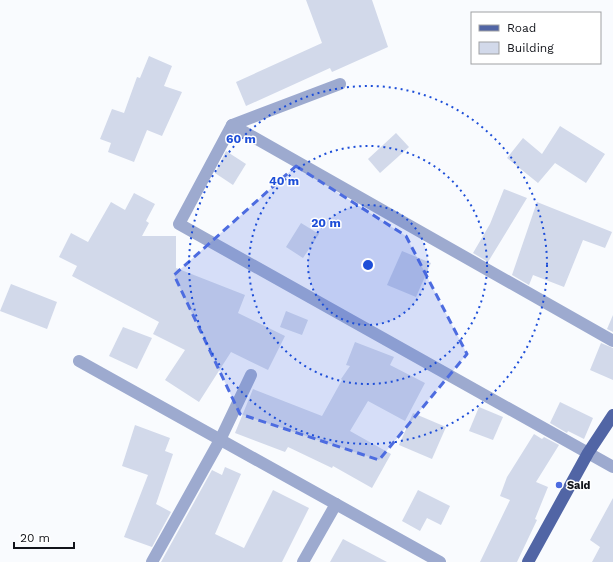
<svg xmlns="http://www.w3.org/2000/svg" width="613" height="562" font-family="'Work Sans',sans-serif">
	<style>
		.building { fill: #d2d9ea }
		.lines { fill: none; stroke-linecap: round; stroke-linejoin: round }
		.minor { stroke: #9daacf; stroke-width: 12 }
		.primary { stroke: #5165a5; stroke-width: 12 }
		.marked { fill: #4d6ce0; fill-opacity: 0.2; stroke: #4d6ce0; stroke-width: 3; stroke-dasharray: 8 5; stroke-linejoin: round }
		.ring { fill: none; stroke: #1d4ed8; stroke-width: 2; stroke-dasharray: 2 4 }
		.poi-dot { fill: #4d6ce0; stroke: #fff; stroke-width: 1.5 }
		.labels { text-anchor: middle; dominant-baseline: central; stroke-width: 3; stroke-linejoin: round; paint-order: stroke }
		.poi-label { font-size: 11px; font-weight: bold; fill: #12141a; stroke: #fff; text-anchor: start }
		.centre { fill: #1d4ed8; stroke: #fff; stroke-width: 2 }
		.ring-label { font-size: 12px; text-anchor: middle; font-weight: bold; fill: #1d4ed8; stroke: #fff; stroke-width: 3; stroke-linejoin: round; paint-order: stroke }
	</style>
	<rect width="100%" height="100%" fill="#f9fbfe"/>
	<g class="building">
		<path d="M 306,0 L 372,0 L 388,47 L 332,72 L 330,68 L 246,106 L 236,82 L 322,43 Z"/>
		<path d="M 149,56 L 172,66 L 164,86 L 182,92 L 162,136 L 147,130 L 134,162 L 108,152 L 111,143 L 100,139 L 112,109 L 124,113 L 137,77 L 140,78 Z"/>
		<path d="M 560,126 L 605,154 L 586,183 L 555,163 L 538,183 L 507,158 L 523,138 L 542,154 Z"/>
		<path d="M 396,133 L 409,147 L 380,173 L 368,159 Z"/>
		<path d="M 226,151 L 246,164 L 233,185 L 215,173 Z"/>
		<path d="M 504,189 L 527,198 L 488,262 L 473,253 L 490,224 Z"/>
		<path d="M 134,193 L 155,204 L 146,221 L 149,223 L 142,236 L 176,236 L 176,268 L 245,295 L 238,313 L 285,336 L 268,370 L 231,352 L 199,402 L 165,380 L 185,350 L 153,334 L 159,322 L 72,276 L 77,266 L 59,257 L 71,233 L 88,242 L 111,202 L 125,210 Z"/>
		<path d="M 537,202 L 612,232 L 605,248 L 583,240 L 564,287 L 533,275 L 529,285 L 512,275 Z"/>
		<path d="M 301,223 L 319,234 L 303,258 L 286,247 Z"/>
		<path d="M 402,251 L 431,263 L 416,297 L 387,285 Z"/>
		<path d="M 11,284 L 57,302 L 47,329 L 0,311 Z"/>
		<path d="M 286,311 L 308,320 L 302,335 L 280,327 Z"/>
		<path d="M 613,315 L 613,332 L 607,329 Z"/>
		<path d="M 123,327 L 152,338 L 137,369 L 109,356 Z"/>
		<path d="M 355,342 L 394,357 L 390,365 L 425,383 L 405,421 L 368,401 L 350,431 L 391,454 L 372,488 L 333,466 L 332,468 L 288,447 L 285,452 L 235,433 L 253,389 L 322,416 L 342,380 L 341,379 L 350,366 L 346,365 Z"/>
		<path d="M 601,343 L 613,348 L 613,380 L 590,370 Z"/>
		<path d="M 560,402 L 593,418 L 584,439 L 568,431 L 567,433 L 550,423 Z"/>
		<path d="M 479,407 L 503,417 L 493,440 L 469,431 Z"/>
		<path d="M 413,413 L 446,427 L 432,459 L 399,445 Z"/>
		<path d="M 135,425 L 170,438 L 165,451 L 173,454 L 156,504 L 171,512 L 152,547 L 124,537 L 148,475 L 122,466 Z"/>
		<path d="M 534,434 L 542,439 L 544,437 L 559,445 L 536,482 L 548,487 L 535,519 L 537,520 L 517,562 L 480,562 L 510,500 L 500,496 L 507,477 Z"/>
		<path d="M 225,467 L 241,474 L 215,534 L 244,548 L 273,490 L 309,508 L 282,562 L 161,562 L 212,470 L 222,475 Z"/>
		<path d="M 418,490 L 450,506 L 441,525 L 427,518 L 420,531 L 402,521 Z"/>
		<path d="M 613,498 L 613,562 L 592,562 L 600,547 L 590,540 Z"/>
		<path d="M 343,539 L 387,562 L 330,562 Z"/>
	</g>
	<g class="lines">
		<g class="minor">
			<path d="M 340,84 L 232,125 L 179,224 L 613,467"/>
			<path d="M 232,125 L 613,341"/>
			<path d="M 79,361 L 440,562"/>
			<path d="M 152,562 L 220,440 L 251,375"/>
			<path d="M 303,562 L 336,504"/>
		</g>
		<path class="primary" d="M 528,562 L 588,453 L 613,415"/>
	</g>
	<path class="marked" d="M 296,166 L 406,236 L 467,354 L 379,460 L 240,414 L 174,275 Z"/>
	<circle cx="368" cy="265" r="60" fill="#1d4ed8" fill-opacity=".12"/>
	<g class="ring">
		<circle cx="368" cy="265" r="60"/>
		<circle cx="368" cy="265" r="119"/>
		<circle cx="368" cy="265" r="179"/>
	</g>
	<circle class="poi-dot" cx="559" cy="485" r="4"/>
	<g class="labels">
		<g class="poi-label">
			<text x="567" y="485">Said</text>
		</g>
	</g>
	<circle cx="368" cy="265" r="6" class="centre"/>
	<g class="ring-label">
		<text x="241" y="143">60 m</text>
		<text x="284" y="185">40 m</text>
		<text x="326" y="227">20 m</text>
	</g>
	<rect x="471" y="12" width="130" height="52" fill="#ffffff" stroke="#a0a1a3"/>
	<rect x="479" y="25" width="20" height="6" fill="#5165a5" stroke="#a0a1a3"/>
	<text x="507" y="32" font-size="12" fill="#12141a">Road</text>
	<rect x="479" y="42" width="20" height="12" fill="#d2d9ea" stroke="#a0a1a3"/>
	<text x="507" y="52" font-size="12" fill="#12141a">Building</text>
	<path d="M14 542v6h60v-6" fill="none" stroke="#12141a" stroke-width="2"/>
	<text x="20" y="542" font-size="12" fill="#12141a" stroke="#ffffff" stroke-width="3" paint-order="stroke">20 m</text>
</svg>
